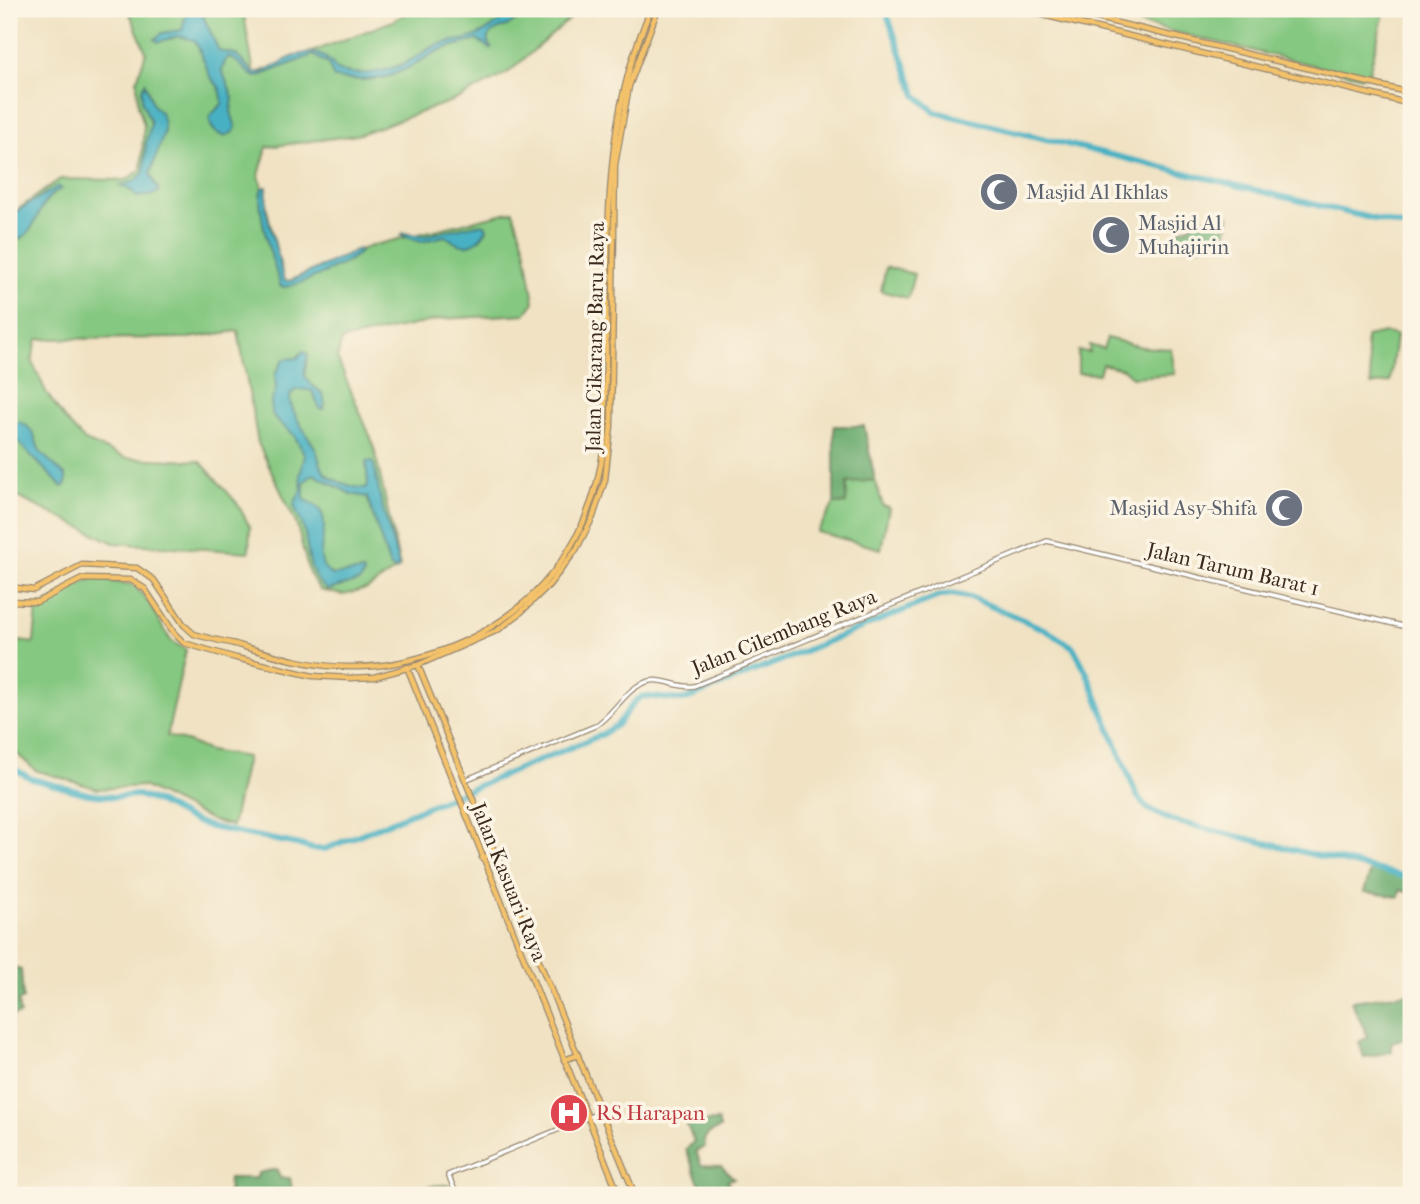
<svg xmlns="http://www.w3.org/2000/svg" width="1420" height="1204" font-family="'IM FELL French Canon',serif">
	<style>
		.green { fill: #85c881; stroke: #607950; stroke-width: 2 }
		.forest { fill: #6cac6f; stroke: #546b46; stroke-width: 2 }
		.water { fill: #46b1c3; stroke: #406e70; stroke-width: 2 }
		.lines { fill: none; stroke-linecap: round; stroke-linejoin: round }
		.river { stroke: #46b1c3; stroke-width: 6 }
		.minor-casing { stroke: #968670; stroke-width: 6 }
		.major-casing { stroke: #968670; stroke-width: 7 }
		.minor { stroke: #fff; stroke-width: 3.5 }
		.major { stroke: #f4c26a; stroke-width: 4.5 }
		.labels { text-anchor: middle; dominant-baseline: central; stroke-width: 7; stroke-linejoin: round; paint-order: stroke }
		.worship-label { font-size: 21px; fill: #5b616d; stroke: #fcf5e5; text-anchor: start }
		.street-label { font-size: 21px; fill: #3b2a1e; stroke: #fcf5e5 }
		.health-label { font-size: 21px; fill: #be3a42; stroke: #fcf5e5; text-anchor: start }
	</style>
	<rect width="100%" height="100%" fill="#fcf5e5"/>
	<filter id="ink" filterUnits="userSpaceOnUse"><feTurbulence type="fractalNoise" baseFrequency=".0143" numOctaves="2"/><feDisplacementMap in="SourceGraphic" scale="14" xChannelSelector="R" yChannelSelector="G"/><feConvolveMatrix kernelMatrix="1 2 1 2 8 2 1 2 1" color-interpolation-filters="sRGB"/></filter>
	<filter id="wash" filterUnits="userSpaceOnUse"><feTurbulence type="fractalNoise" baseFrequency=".00686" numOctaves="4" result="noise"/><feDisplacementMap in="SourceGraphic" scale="28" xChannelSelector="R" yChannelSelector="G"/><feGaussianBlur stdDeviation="1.57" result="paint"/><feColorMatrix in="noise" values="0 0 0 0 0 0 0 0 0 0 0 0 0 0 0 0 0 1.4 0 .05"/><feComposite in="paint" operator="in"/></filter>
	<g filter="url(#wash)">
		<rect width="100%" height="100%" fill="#f0e2c3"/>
		<g class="green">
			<path d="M 128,9 L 243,9 L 254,74 L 393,21 L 413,9 L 581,9 L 509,72 L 460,98 L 357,135 L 267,147 L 259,175 L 284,283 L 370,246 L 513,211 L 525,247 L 534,302 L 525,314 L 442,319 L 342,340 L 337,358 L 373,443 L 400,567 L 367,589 L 343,595 L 320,590 L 309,573 L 297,525 L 258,443 L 238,331 L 189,338 L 37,339 L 32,361 L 46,392 L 66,421 L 85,441 L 126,458 L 200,461 L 237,503 L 250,527 L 249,552 L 114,543 L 9,493 L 9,210 L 17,210 L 60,179 L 126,180 L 141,170 L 144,125 L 138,105 L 137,80 L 146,52 Z"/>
			<path d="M 1079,9 L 1385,9 L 1369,73 L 1362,77 Z"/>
			<path d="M 886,267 L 914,274 L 908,298 L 881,291 Z"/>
			<path d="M 1385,333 L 1396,335 L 1390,382 L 1371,385 C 1371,368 1366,354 1366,337 Z"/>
			<path d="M 1107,338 L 1142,347 L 1171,349 L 1175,374 L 1132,377 L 1123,369 L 1102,364 L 1099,374 L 1078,373 L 1078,351 L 1090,352 L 1089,345 L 1103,349 Z"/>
			<path d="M 875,480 L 883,506 L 889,508 L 881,549 L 817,532 L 834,504 L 846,503 L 847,483 Z"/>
			<path d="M 94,578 L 133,585 L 145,597 L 171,641 L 186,650 L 167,736 L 189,742 L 209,751 L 247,757 L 232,826 L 213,821 L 143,786 L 98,789 L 35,770 L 16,753 L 9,752 L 10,640 L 34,643 L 37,608 C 58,600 72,585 94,578 Z"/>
			<path d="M 448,1185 L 452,1195 L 431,1195 L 429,1186 Z"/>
		</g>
		<g class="forest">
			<path d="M 1216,214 L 1229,216 L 1225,247 L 1217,240 L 1206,236 L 1200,247 L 1174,247 L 1179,229 L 1187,228 C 1195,219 1203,218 1214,219 Z"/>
			<path d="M 834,426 L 864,426 L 875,480 L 847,483 L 846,503 L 834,504 Z"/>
			<path d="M 1371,869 L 1411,878 L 1411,899 L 1410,893 L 1400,890 L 1399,897 L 1364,892 Z"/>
			<path d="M 10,960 L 12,966 L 21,970 L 23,999 L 18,1002 L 20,1014 L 12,1016 L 11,1026 L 9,1026 Z"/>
			<path d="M 1411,993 L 1411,1025 L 1406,1027 L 1407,1038 L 1392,1042 L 1392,1052 L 1364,1057 L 1359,1042 L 1368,1037 L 1351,1001 Z"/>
			<path d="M 718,1121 L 720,1128 L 708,1134 L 704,1140 L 705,1147 L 696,1151 L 701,1165 L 721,1166 L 734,1178 L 728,1180 L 730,1192 L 724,1195 L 714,1191 L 707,1192 L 707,1195 L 695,1195 L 700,1184 C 693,1173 692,1161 686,1150 L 694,1141 L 686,1123 Z"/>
			<path d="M 277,1169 L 280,1178 L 290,1178 L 293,1195 L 228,1195 L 229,1178 L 257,1178 L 258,1173 Z"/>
		</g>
		<g class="water">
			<path d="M 187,9 L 200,9 L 219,51 L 235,54 L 254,73 L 260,73 C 290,60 314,36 337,70 C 360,78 391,71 411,60 C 421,55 429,47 440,44 C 449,41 458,41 467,39 C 479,36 506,21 510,9 L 526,9 C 522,13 519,18 514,22 C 504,29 478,32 491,48 L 490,49 L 478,40 C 464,44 448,46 436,52 C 418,62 403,73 382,78 C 366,81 350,80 334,78 L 328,64 L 313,55 L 257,77 C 245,75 241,60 228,57 L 226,59 L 222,70 L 233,98 L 231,112 L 236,128 L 232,133 L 224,136 C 214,133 209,126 210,116 L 222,104 C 223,82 212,85 208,72 C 203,59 202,53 194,40 L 179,36 L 158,42 L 155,39 L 162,33 L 182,30 Z"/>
			<path d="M 145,83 L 153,105 L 161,113 L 164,124 L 164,133 L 150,174 L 159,191 L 153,195 L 137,197 L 129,189 L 120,186 L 135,181 L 144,172 L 146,143 L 151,123 L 142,102 L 142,89 Z"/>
			<path d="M 58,186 L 61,189 C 33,200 41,240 9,241 L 9,216 Z"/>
			<path d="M 267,187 L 266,209 L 284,280 L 290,281 L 359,249 L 360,252 C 351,262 295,288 281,287 C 274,266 254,207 262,188 Z"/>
			<path d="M 478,224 L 485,225 L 487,229 C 480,241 470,251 454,242 C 451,240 448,237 445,236 L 421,242 L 401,235 L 404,233 L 423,236 Z"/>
			<path d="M 303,351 L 308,354 C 308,361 303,370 305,376 C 311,391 328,387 324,409 L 320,409 L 312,391 C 265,380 307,433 315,448 C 319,455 320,467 325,473 C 332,481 357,489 366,488 L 368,484 L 366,462 L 371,461 L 374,465 L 381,501 L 399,565 L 397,570 L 390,567 L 367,497 L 351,494 L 313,474 L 304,482 L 304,499 C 308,502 314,503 318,507 C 336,529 306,559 332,575 L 363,571 L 364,574 L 360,581 L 328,590 C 307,577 309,551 304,530 C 302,521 296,513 294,504 L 302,489 L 300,475 L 305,455 L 294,435 L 275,419 L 272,413 L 271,403 L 276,389 L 275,374 L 284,359 L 297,358 Z"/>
			<path d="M 9,422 L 20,422 L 28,427 L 34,435 L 40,452 L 66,476 L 66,484 L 62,487 L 16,440 L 9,439 Z"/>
		</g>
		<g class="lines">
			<g class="river">
				<path d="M 885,9 L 916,95 L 935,112 L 1411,228"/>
				<path d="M 9,766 L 32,779 L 88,794 L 114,797 L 138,795 L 160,803 L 187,818 L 210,827 L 296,844 L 313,849 L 325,849 L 601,735 L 617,725 L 635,701 L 643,696 L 684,700 L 939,596 L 951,594 L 972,598 L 1046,630 L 1073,647 L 1087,673 L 1137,796 L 1147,808 L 1170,820 L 1411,878"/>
			</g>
		</g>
	</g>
	<g filter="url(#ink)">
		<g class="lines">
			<g class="minor-casing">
				<g id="minor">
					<path d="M 465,780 L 595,726 C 615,714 626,686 650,681 C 665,678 679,689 694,686 L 1047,541 L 1411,628"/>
					<path d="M 457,1195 L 448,1175 L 601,1112"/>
				</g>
			</g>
			<g class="major-casing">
				<g id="major">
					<path d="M 1018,9 L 1411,104"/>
					<path d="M 1059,9 L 1411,93"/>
					<path d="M 9,587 L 34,590 L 82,565 L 137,568 L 154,580 L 184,625 L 194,634 C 207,638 221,641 235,644 C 272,655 310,667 349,667 C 382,668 412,661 443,650 C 536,616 592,543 604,445 C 606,390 606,335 607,280 C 609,182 611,101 651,9"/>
					<path d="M 9,601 L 37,602 L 82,579 L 131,580 L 145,589 L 174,633 L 184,643 L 236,658 L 313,676 L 350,678 L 374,677 L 418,665 L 498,630 L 519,614 L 549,585 L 576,550 L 593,517 L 605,480 L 611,426 L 615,165 L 629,86 L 658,9"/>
					<path d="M 418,665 L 635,1195"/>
					<path d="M 407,667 L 619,1195"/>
					<path d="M 482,858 L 495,853"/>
					<path d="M 564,1060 L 578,1055"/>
				</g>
			</g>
			<use href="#minor" class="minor"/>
			<use href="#major" class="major"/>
		</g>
	</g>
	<defs>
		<g id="mosque-disc" transform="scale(2.0125)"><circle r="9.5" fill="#6b7280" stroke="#fcf5e5"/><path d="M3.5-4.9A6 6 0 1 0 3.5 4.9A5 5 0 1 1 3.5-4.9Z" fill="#fff"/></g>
		<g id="hospital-disc" transform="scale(2.0125)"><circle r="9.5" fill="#e0444e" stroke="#fcf5e5"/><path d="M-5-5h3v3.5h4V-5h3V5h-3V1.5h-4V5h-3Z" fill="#fff"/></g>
	</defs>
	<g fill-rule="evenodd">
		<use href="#mosque-disc" x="999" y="192"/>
		<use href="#mosque-disc" x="1111" y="235"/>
		<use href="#mosque-disc" x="1284" y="508"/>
		<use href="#hospital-disc" x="569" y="1113"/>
	</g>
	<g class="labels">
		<g class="worship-label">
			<text x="1026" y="192">Masjid Al Ikhlas</text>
			<text x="1138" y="223">Masjid Al<tspan x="1138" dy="24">Muhajirin</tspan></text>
			<text x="1257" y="508" text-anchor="end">Masjid Asy-Shifa</text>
		</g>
		<g class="street-label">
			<text transform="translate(595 337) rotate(-89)">Jalan Cikarang Baru Raya</text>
			<text transform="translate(1233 569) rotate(13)">Jalan Tarum Barat 1</text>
			<text transform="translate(784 632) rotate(-22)">Jalan Cilembang Raya</text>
			<text transform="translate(509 882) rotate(68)">Jalan Kasuari Raya</text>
		</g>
		<g class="health-label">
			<text x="596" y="1113">RS Harapan</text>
		</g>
	</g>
	<rect width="1420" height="1204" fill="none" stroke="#fcf5e5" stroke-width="35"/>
</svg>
